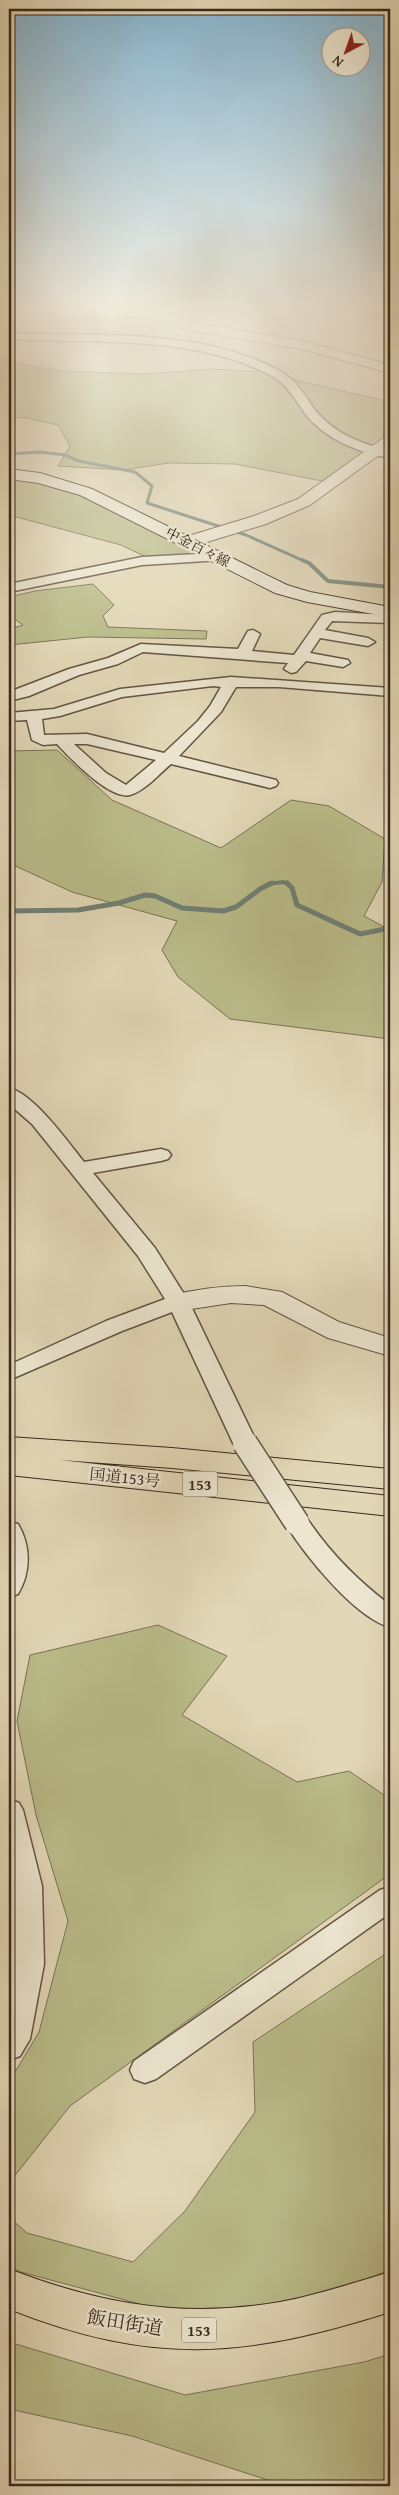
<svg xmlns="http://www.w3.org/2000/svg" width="399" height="2495" font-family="'Gentium Book Plus','Noto Serif JP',serif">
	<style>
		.green { fill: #babc8a; stroke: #7a7254 }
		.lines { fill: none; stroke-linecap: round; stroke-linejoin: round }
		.stream-far2 { stroke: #708075; stroke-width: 3 }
		.stream-far1 { stroke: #708075; stroke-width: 4 }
		.stream { stroke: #708075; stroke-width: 5 }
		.minor-casing { stroke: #635444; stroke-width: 3 }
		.tertiary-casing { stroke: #635444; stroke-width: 2 }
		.secondary-casing { stroke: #39281d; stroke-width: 2 }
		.trunk-casing { stroke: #39281d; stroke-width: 2 }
		.minor { fill: #ece6d0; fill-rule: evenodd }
		.tertiary { fill: #ece6d0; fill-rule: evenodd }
		.secondary { fill: #ece6d0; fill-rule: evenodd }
		.trunk { fill: #e2d8b7; fill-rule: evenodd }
		.minor-bridge-casing { stroke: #635444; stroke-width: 27; stroke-linecap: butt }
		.minor-bridge { stroke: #ece6d0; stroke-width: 24 }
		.labels { text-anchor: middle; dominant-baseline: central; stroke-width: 5; stroke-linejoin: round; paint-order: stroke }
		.far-street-label { font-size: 14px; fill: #39281d; stroke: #ece6d0 }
		.shield { fill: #ece6d0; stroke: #6f6153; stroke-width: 1 }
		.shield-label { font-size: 15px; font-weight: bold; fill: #39281d }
		.street-label { font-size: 16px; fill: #39281d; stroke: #ece6d0 }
		.near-street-label { font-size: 19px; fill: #39281d; stroke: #ece6d0 }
	</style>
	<rect width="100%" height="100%" fill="#e2d8b7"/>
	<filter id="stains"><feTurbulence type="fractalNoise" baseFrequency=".004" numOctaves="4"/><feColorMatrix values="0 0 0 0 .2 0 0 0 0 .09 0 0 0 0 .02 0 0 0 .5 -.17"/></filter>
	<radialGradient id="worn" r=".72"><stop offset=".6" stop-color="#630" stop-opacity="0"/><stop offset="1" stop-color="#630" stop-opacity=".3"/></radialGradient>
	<g class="green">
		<path d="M 9,362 L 60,371 L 143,374 L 214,369 L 260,372 L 390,402 L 390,434 L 322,481 L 235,464 L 169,463 L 124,470 L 58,466 L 70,446 L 58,425 L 27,418 L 9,417 Z"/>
		<path d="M 9,477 C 79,483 140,524 201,556 L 146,557 L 121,545 L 9,515 Z"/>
		<path d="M 93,584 L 114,605 L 103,616 L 108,627 L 207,631 L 206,639 L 88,637 L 9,645 L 9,629 L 23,625 L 9,615 L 9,597 L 35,591 Z"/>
		<path d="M 57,750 L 112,800 L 221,848 L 291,800 L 329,806 L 385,839 L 382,882 L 364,916 L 390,930 L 390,1039 L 230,1019 L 178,977 L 162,950 L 177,921 L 72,892 L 9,863 L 9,751 Z"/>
		<path d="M 158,1625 L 227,1656 L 182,1715 L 297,1782 L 349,1771 L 390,1799 L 390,1874 L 70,2106 L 9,2183 L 9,2082 L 39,2032 L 68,1921 L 36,1815 L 17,1721 L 30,1655 Z"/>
		<path d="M 390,1951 L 390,2270 L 300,2305 L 177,2314 L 21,2272 L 9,2266 L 9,2217 L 27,2233 L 133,2262 L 185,2211 L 255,2112 L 253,2042 Z"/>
		<path d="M 9,2342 L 185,2395 L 364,2362 L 390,2354 L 390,2486 L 286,2486 L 132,2436 L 9,2409 Z"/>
	</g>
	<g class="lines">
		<path class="stream-far2" d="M 9,454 L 40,452 L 65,455 L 79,461 L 135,472 L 152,486 L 147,503 L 246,535 L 304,561"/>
		<g class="stream-far1">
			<path d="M 302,560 L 309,563 L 328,581 L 390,587"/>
			<path d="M 268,884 L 283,882 L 289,884"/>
		</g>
		<g class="stream">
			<path d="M 287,883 L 292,888 L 297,905 L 360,934 L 390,928"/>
			<path d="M 9,911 L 78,910 L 119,903 L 145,895 L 155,896 L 182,908 L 223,911 L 236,907 L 260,889 L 272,883"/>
		</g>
		<g class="minor-casing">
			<g id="minor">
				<path d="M 9,307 L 34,307 L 75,312 L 80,315 L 75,318 L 9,310 Z"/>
				<path d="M 9,333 C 98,337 199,327 280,371 C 297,380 304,395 315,410 C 333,433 363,445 390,450 L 390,458 C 360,453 327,440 307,416 C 295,400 288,384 270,375 C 191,334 95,344 9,339 Z"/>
				<path d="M 217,553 L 224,557 L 222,560 L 142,565 L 9,592 L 9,584 L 142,557 Z"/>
				<path d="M 335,612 L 390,615 L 390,623 L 332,621 L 325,630 L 368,638 L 375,642 L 368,646 L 320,638 L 310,653 L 348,660 L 350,663 L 343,667 L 306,661 L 296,672 L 291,673 L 284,669 L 288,663 L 143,652 L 118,664 L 79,675 L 29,696 L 9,701 L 9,692 L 69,669 L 108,658 L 141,644 L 238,649 L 248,631 L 253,630 L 260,634 L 252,651 L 294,655 L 322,615 Z"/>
				<path d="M 231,677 L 390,688 L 390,696 L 279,687 L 236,687 L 221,712 L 179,756 L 276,780 L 278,783 L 276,786 L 270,788 L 171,764 C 160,773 145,791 130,795 C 110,800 70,758 57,744 L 43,745 L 32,740 L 27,720 L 9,721 L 9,713 L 54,709 L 120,689 ZM 213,686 L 221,687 L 210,706 L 198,721 L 164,753 L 87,734 L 44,735 L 42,719 L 60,716 L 122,697 ZM 74,744 L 87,744 L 156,760 L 126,785 L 106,773 Z"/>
				<path d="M 9,1088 C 34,1094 68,1142 84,1162 L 161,1149 L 168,1151 L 171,1155 L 168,1159 L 161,1161 L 93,1173 L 155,1248 L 189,1302 L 257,1443 L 253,1448 L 245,1451 L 237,1448 L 233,1443 L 172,1312 L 122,1331 L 9,1380 L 9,1365 L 106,1321 L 165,1299 L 138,1256 L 32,1124 L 9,1104 Z"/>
				<path d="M 297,1515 L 306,1517 C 329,1552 357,1580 390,1605 L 390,1627 C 355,1618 304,1554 285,1523 L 288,1517 Z"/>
				<path d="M 9,1522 L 18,1524 C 31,1546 31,1572 18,1594 L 9,1597 Z"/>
				<path d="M 9,1799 L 19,1803 L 23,1810 L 42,1886 L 44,1964 L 30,2039 L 20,2056 L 9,2060 L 9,1993 L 14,1964 L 14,1886 L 9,1866 Z"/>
				<path d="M 390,1887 L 390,1913 L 156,2079 L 145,2083 L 134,2079 L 130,2070 L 134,2061 L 380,1890 Z"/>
			</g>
		</g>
		<g class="tertiary-casing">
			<g id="tertiary">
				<path d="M 151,309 L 191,322 L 302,341 L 390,365 L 390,373 L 301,349 L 188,330 L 150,317 L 75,319 L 68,315 L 75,311 Z"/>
				<path d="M 390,435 L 390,447 L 310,505 L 266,524 L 194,546 L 182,546 L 179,542 L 182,538 L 254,516 L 298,499 L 385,437 Z"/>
				<path d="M 245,1286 L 282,1292 L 339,1322 L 390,1338 L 390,1356 L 328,1338 L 264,1305 L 231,1303 L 178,1311 L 168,1308 L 164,1302 L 168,1296 C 193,1290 219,1286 245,1286 Z"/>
			</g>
		</g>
		<g class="secondary-casing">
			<path id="secondary" d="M 9,469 L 40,473 L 92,489 L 287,585 L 310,592 L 390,607 L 390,617 L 307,602 L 275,593 L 80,495 L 38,483 L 9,479 Z"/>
		</g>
		<g class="trunk-casing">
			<g id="trunk">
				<path d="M 9,1437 L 172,1448 L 390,1469 L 390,1489 L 172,1468 L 60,1460 L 390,1496 L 390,1516 L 9,1475 Z"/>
				<path d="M 9,2269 C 100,2304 183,2319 280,2302 C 317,2295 354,2283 390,2272 L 390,2312 C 245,2358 153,2366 9,2309 Z"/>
			</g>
		</g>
		<use href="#minor" class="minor"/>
		<use href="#tertiary" class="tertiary"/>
		<use href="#secondary" class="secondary"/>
		<use href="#trunk" class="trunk"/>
		<g class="minor-bridge-casing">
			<path id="minor-bridge" d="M 245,1443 L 297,1523"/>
		</g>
		<use href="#minor-bridge" class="minor-bridge"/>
	</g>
	<linearGradient id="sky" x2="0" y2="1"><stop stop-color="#87b6d1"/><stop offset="0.47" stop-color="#f2eddf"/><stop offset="1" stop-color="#f2eddf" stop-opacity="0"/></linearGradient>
	<rect width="399" height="656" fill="url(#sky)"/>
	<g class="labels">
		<g class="far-street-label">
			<text transform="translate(198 547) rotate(27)">中金百々線</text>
		</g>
		<g class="shield">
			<rect x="182.5" y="1471.5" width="35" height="25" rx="4"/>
			<rect x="181.5" y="2317.5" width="35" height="25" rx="4"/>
		</g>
		<g class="shield-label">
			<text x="200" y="1484">153</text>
			<text x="199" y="2330">153</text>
		</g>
		<g class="street-label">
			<text transform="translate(125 1477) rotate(6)">国道153号</text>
		</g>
		<g class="near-street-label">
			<text transform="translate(125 2322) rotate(9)">飯田街道</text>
		</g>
	</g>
	<rect width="399" height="2495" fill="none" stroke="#e2d8b7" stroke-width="30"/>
	<rect x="10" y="10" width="379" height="2475" fill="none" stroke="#39281d" stroke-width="2.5"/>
	<rect x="15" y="15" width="369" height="2465" fill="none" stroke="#39281d"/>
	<g transform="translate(346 52) rotate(221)"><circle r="24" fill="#ece6d0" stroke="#a49a88"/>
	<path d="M0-4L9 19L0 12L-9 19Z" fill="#8f2418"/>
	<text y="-8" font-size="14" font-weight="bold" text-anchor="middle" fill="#39281d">N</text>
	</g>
	<rect width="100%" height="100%" filter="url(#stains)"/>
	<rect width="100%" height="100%" fill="url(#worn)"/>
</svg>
